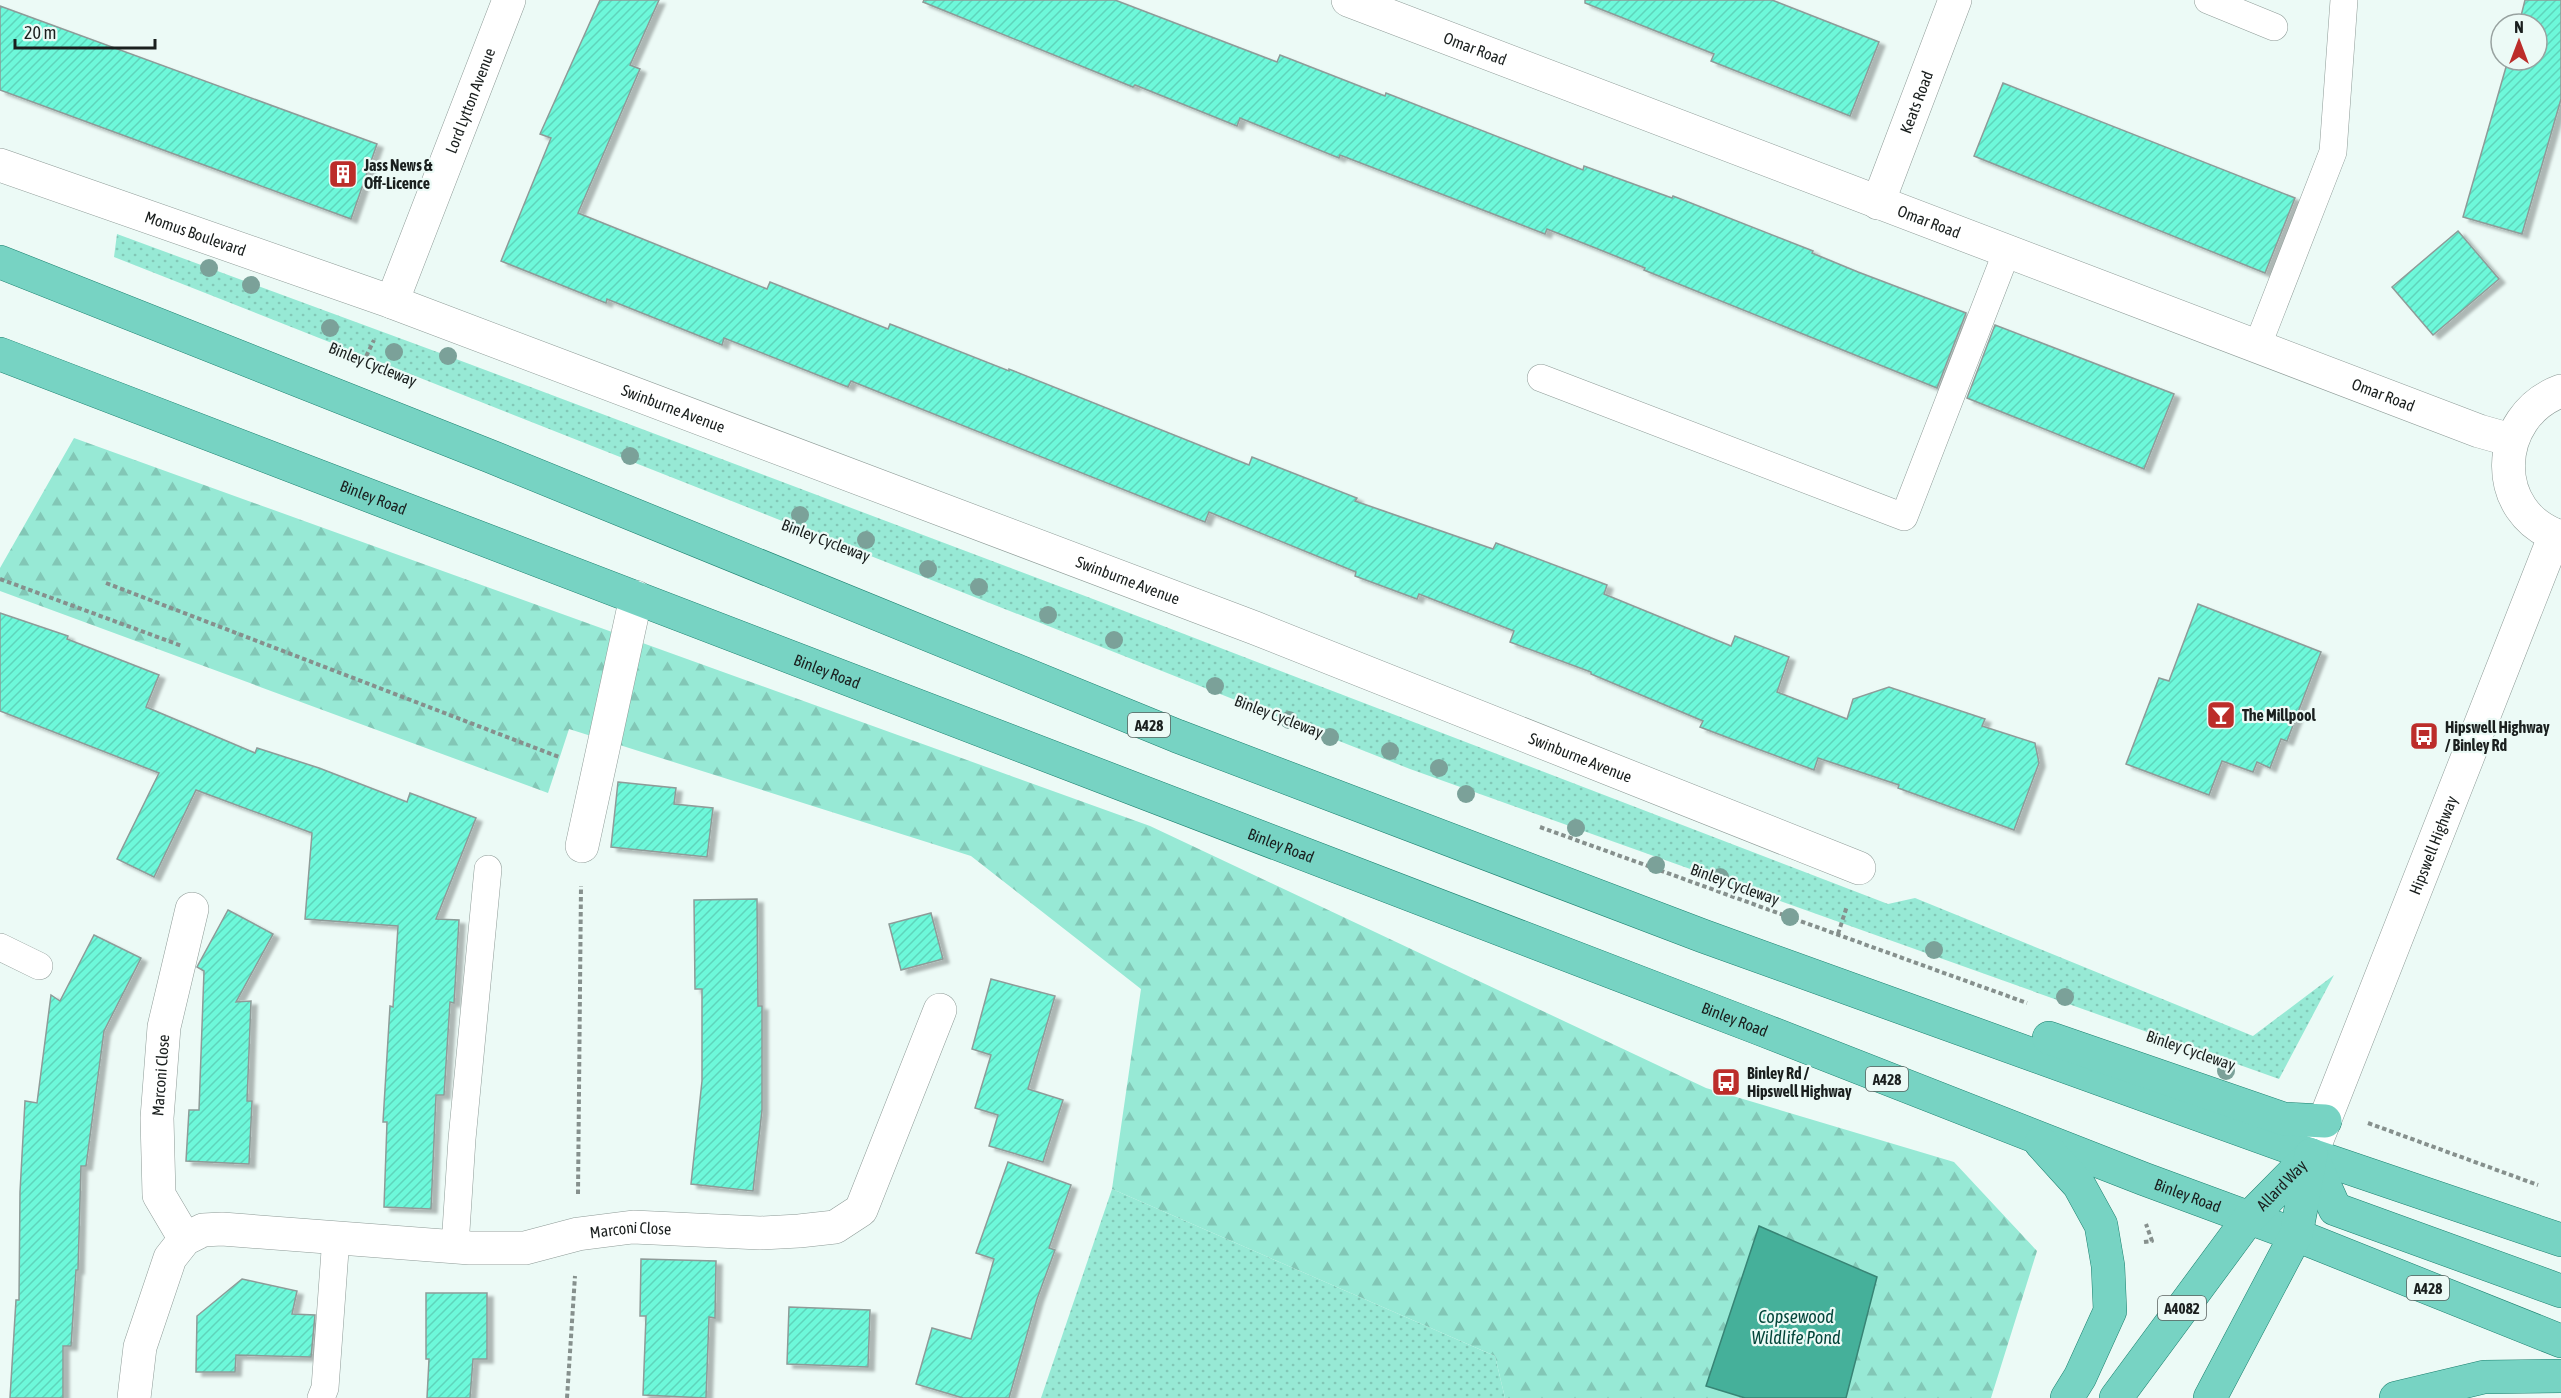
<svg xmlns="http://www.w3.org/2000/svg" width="2561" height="1398" font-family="'Asap Condensed',sans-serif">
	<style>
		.grass { fill: url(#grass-dots) }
		.forest { fill: url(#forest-firs) }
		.water { fill: #45b09a; stroke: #388475; stroke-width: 1.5 }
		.building { fill: url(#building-hatch); stroke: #8e9b98; stroke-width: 1.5; filter: url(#shadow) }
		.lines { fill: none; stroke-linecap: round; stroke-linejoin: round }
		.service-casing { stroke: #8e9b97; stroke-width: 28 }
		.minor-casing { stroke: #8e9b97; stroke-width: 34 }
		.tertiary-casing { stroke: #8e9b97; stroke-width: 34 }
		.primary-casing { stroke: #1c806f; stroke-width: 34 }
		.path { stroke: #86908d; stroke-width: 4; stroke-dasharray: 4.5 3; stroke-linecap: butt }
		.service { stroke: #fff; stroke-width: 27 }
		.minor { stroke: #fff; stroke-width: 33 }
		.tertiary { stroke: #fff; stroke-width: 33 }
		.primary { stroke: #77d3c3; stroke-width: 33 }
		.tree { fill: #7ba199 }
		.labels { text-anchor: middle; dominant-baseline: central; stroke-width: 4.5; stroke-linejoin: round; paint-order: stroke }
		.shield { fill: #ecfaf6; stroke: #59615f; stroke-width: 1.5 }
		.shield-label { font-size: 15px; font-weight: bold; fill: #1a1f1e }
		.street-label { font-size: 16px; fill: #1a1f1e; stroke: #ecfaf6 }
		.poi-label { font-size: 16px; font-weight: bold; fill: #1a1f1e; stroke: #ecfaf6; text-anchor: start }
		.water-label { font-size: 18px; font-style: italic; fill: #03453a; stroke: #ecfaf6 }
	</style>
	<defs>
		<pattern id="grass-dots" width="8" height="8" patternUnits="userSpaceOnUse" patternTransform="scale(1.5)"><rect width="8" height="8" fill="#97e9d5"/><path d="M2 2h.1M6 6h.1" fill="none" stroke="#82c7b6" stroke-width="1.8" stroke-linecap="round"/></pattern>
		<pattern id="forest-firs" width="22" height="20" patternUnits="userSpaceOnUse" patternTransform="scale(1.5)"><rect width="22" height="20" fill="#97e9d5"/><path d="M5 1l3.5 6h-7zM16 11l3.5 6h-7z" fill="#82c7b6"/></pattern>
		<pattern id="building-hatch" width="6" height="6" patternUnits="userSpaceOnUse" patternTransform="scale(1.5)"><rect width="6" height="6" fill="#6df8da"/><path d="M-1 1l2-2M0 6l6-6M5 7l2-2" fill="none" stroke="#5ed4bb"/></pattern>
		<filter id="shadow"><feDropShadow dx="6" dy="4" stdDeviation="1.5" flood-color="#0004"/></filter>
	</defs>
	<rect width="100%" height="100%" fill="#ecfaf6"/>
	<g class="grass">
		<path d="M 117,234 L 448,356 L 1093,599 L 1888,904 L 1915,898 L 2253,1036 L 2334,975 L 2279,1079 L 1410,769 L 114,257 Z"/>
		<path d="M 1112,1189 L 1495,1356 L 1505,1398 L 1041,1398 Z"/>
	</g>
	<path class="forest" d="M 74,438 L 1150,826 L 1706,1088 L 1954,1162 L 2037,1251 L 1991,1398 L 1505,1398 L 1495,1356 L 1112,1189 L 1141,989 L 971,856 L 569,729 L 548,793 L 0,591 L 0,568 Z"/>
	<path class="water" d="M 1759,1226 L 1877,1277 L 1846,1398 L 1745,1398 L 1706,1386 Z"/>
	<g class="building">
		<path d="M 600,0 L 659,0 L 630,65 L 640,69 L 578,213 L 767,289 L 770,282 L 888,329 L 890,324 L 1009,371 L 1009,369 L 1249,465 L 1252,457 L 1357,498 L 1355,501 L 1493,549 L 1496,543 L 1607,585 L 1604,594 L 1731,646 L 1735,636 L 1789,657 L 1777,692 L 1847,719 L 1853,699 L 1889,687 L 1985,719 L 1982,726 L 2035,743 L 2039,763 L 2014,830 L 1898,788 L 1899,785 L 1818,758 L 1814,770 L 1755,748 L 1700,727 L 1703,721 L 1591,674 L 1591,672 L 1510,642 L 1514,631 L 1419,594 L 1417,599 L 1355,576 L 1356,572 L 1209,512 L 1205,522 L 851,381 L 848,387 L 724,338 L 722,345 L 607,299 L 606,303 L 501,261 L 551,138 L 540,134 Z"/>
		<path d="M 924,0 L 1115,0 L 1277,62 L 1280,55 L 1385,96 L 1386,93 L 1583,170 L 1584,166 L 1672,198 L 1673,196 L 1813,251 L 1812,253 L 1858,272 L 1966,313 L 1937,388 L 1644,270 L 1645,268 L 1593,247 L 1547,229 L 1545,234 L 1340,155 L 1339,158 L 1240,118 L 1237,126 L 1135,85 L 1133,87 L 923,2 Z"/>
		<path d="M 1585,0 L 1772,0 L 1879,42 L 1850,116 L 1711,61 L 1714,54 L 1585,3 Z"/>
		<path d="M 2525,0 L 2561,0 L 2561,99 L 2522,234 L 2463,217 L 2508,60 L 2537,60 L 2537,24 L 2519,24 Z"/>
		<path d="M 0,6 L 377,144 L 351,219 L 0,90 Z"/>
		<path d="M 2003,83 L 2295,198 L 2265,273 L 1974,156 Z"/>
		<path d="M 2458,231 L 2499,279 L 2433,335 L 2392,287 Z"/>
		<path d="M 1995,325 L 2174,394 L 2144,469 L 1967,398 Z"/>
		<path d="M 2198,604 L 2321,652 L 2287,741 L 2281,739 L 2270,768 L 2257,762 L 2253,772 L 2222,761 L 2209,795 L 2126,764 L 2159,678 L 2169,681 Z"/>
		<path d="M 0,613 L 68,636 L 67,639 L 159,675 L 146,707 L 255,753 L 257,748 L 319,768 L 407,802 L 410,793 L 476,818 L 436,919 L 459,920 L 454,1003 L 450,1002 L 444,1095 L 436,1095 L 431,1209 L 384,1207 L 387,1122 L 383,1122 L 390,1006 L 393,1007 L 398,926 L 305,919 L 312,833 L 196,790 L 154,877 L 117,859 L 159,773 L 0,711 Z"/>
		<path d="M 618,782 L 676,788 L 674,804 L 713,808 L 707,857 L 611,847 Z"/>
		<path d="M 757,899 L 758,1006 L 762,1006 L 762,1110 L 753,1191 L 691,1184 L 702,1081 L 702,989 L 695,989 L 694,900 Z"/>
		<path d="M 228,910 L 273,934 L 236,1002 L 251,1001 L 247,1101 L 252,1101 L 249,1164 L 186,1161 L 189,1110 L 199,1110 L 204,971 L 197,967 Z"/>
		<path d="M 931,913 L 943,959 L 901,970 L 889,924 Z"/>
		<path d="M 94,935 L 141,958 L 104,1031 L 86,1166 L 81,1166 L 78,1270 L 76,1270 L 71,1346 L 63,1346 L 63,1398 L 10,1398 L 16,1300 L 19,1300 L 20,1192 L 25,1101 L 37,1103 L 51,995 L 60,1001 Z"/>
		<path d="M 991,979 L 1055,996 L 1028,1089 L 1063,1100 L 1043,1162 L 989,1146 L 998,1115 L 975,1108 L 991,1055 L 972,1049 Z"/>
		<path d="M 1008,1162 L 1071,1185 L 1049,1248 L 1055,1250 L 1037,1299 L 1009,1398 L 963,1398 L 916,1384 L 932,1328 L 971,1339 L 994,1259 L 976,1253 Z"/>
		<path d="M 641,1259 L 716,1261 L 715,1318 L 709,1317 L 706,1398 L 643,1395 L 646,1316 L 640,1316 Z"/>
		<path d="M 242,1279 L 297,1291 L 292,1314 L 315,1315 L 311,1357 L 236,1355 L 235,1372 L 196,1372 L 197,1316 Z"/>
		<path d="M 426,1293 L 487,1293 L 487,1359 L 473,1359 L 470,1398 L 427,1398 L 429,1359 L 426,1359 Z"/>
		<path d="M 789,1307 L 870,1310 L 868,1367 L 787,1364 Z"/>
	</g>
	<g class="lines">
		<g class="service-casing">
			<g id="service">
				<path d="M 2208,0 L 2274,27"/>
				<path d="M 2257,347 L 2333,152 L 2344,0"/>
				<path d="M 1541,378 L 1904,517 L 2007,251"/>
				<path d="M 0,947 L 39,966"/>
				<path d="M 455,1246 L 462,1139 L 488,869"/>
				<path d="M 321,1398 L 325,1388 L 336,1237"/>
			</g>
		</g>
		<g class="minor-casing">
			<g id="minor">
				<path id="s1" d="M 1348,0 L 2479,431 L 2511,440"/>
				<path id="s2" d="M 0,165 L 392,302 L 1255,628 L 1859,868"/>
				<path id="s3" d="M 1878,203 L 1955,0"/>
				<path id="s4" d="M 392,302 L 509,0"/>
				<path d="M 582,846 L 636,597"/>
				<path id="s5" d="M 185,1239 L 159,1195 L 157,1118 L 164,1027 L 192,909"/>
				<path id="s6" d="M 134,1398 L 140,1347 L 170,1258 L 185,1239 L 203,1230 L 222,1229 L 470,1248 L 525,1248 L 578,1234 L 633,1227 L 760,1233 L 799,1231 L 835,1227 L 861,1210 L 940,1010"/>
			</g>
		</g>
		<g class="tertiary-casing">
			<g id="tertiary">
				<path d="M 2561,391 C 2493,416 2489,514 2561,537"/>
				<path id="s7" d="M 2311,1155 L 2555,535"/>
			</g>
		</g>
		<g class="primary-casing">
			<g id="primary">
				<path d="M 0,262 L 492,457 L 1177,736 L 1703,936 L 2311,1155 L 2561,1240"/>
				<path id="s8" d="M 0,354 L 1758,1028 L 2144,1179 L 2296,1235 L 2561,1341"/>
				<path d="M 2049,1038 L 2284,1119 L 2325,1121"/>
				<path d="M 2041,1143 L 2079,1185 L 2101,1225 L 2108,1266 L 2110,1311 L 2080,1377 L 2067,1398"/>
				<path d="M 2311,1155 L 2335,1209 L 2561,1291"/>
				<path id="s9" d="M 2116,1398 L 2249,1218 L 2311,1155"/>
				<path d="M 2210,1398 L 2296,1235 L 2311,1155"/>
				<path d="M 2396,1398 L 2484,1377 L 2561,1376"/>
			</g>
		</g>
		<g class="path">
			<path d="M 363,363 L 374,340"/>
			<path d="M 0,579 L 182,646"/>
			<path d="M 106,583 L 559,757"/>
			<path d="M 1540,827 L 2027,1003"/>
			<path d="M 1838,934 L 1847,906"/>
			<path d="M 2368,1123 L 2538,1185"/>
			<path d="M 578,1194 L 581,886"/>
			<path d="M 2144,1242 L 2152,1241 L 2146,1224"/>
			<path d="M 567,1398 L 575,1276"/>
		</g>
		<use href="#service" class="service"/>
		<use href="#minor" class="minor"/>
		<use href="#tertiary" class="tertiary"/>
		<use href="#primary" class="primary"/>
	</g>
	<g class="tree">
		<circle cx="209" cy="268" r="9"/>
		<circle cx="251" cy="285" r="9"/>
		<circle cx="330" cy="328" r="9"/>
		<circle cx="394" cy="352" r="9"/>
		<circle cx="448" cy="356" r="9"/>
		<circle cx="630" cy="456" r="9"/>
		<circle cx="800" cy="515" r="9"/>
		<circle cx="866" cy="540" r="9"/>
		<circle cx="928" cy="569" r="9"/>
		<circle cx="979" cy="587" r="9"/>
		<circle cx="1048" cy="615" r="9"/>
		<circle cx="1114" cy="640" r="9"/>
		<circle cx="1215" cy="686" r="9"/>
		<circle cx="1289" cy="720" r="9"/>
		<circle cx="1330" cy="737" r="9"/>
		<circle cx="1390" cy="751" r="9"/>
		<circle cx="1439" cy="768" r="9"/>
		<circle cx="1466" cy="794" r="9"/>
		<circle cx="1576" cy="828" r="9"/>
		<circle cx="1656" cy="865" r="9"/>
		<circle cx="1720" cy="877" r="9"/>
		<circle cx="1790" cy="917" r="9"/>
		<circle cx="1934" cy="950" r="9"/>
		<circle cx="2065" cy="997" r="9"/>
		<circle cx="2226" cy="1071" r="9"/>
	</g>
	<defs>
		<g id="building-square" transform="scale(1.5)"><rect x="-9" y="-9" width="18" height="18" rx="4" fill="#bc2d2a" stroke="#ecfaf6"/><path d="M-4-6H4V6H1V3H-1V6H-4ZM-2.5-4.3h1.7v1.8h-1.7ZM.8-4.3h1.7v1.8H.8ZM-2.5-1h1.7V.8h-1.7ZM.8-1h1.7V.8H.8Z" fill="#fff"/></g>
		<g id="bar-square" transform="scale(1.5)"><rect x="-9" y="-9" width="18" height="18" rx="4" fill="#bc2d2a" stroke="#ecfaf6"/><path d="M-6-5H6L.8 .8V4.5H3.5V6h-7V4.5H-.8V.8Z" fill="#fff"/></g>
		<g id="bus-square" transform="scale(1.5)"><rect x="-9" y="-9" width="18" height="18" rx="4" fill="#bc2d2a" stroke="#ecfaf6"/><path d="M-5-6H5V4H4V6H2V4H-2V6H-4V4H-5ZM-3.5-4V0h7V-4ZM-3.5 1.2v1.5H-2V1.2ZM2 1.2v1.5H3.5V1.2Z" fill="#fff"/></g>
	</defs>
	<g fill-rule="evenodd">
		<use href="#building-square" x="343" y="174"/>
		<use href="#bar-square" x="2221" y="715"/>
		<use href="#bus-square" x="2424" y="736"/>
		<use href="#bus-square" x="1726" y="1082"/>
	</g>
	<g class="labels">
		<g class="shield">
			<rect x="1128" y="713" width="42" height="24" rx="4.5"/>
			<rect x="1866" y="1067" width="42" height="24" rx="4.5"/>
			<rect x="2407" y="1276" width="42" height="24" rx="4.5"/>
			<rect x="2158" y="1296" width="48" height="24" rx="4.5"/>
		</g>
		<g class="shield-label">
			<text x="1149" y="725">A428</text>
			<text x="1887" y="1079">A428</text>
			<text x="2428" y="1288">A428</text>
			<text x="2182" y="1308">A4082</text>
		</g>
		<g class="street-label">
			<text stroke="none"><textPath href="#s1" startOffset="136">Omar Road</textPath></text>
			<text stroke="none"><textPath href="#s4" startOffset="216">Lord Lytton Avenue</textPath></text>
			<text stroke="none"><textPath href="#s3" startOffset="108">Keats Road</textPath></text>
			<text stroke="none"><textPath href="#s1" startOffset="622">Omar Road</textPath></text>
			<text stroke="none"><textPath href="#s2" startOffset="207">Momus Boulevard</textPath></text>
			<text transform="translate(373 364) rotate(22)">Binley Cycleway</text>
			<text stroke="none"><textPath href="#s1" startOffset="1108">Omar Road</textPath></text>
			<text stroke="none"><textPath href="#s2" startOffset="716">Swinburne Avenue</textPath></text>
			<text stroke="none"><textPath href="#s8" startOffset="400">Binley Road</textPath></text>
			<text transform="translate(826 540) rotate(21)">Binley Cycleway</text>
			<text stroke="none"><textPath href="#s2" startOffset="1202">Swinburne Avenue</textPath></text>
			<text stroke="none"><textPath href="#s8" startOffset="886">Binley Road</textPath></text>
			<text transform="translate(1279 716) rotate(21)">Binley Cycleway</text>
			<text stroke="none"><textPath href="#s2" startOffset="1688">Swinburne Avenue</textPath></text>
			<text stroke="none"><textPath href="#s7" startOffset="333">Hipswell Highway</textPath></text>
			<text stroke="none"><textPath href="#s8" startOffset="1372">Binley Road</textPath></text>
			<text transform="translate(1735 884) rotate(20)">Binley Cycleway</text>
			<text stroke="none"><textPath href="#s8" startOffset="1858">Binley Road</textPath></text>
			<text transform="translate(2191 1050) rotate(19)">Binley Cycleway</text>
			<text stroke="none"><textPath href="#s5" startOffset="171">Marconi Close</textPath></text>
			<text stroke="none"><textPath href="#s9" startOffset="270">Allard Way</textPath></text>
			<text stroke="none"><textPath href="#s8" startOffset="2344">Binley Road</textPath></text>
			<text stroke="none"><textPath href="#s6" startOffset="620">Marconi Close</textPath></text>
		</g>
		<g class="poi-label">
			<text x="364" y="165">Jass News &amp;<tspan x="364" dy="18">Off-Licence</tspan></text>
			<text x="2242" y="715">The Millpool</text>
			<text x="2445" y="727">Hipswell Highway<tspan x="2445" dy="18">/ Binley Rd</tspan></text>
			<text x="1747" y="1073">Binley Rd /<tspan x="1747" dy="18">Hipswell Highway</tspan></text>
		</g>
		<g class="water-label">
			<text x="1796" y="1316">Copsewood<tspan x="1796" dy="21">Wildlife Pond</tspan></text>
		</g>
	</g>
	<g transform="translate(2519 42)"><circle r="28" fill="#ecfaf6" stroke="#98a2a0" stroke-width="1.5"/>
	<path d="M0-4.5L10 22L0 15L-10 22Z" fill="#bc2d2a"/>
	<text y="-9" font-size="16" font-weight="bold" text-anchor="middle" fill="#1a1f1e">N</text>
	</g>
	<path d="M15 39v9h140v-9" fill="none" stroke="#1a1f1e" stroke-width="3"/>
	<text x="24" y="39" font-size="18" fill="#1a1f1e" stroke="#ecfaf6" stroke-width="4.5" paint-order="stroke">20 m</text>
</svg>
